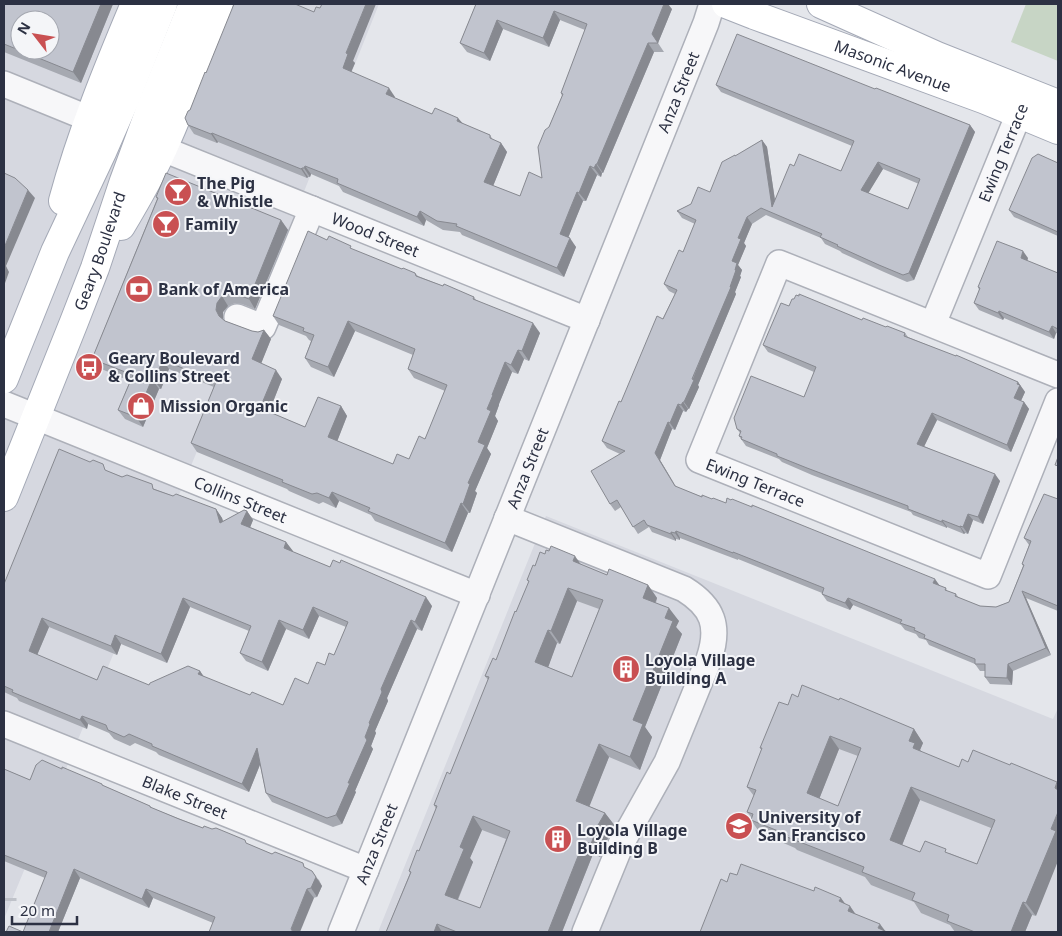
<svg xmlns="http://www.w3.org/2000/svg" width="1062" height="936" font-family="'Noto Sans',sans-serif">
	<style>
		.built { fill: #d6d8e0; fill-rule: evenodd }
		.green { fill: #c7d5c5 }
		.lines { fill: none; stroke-linecap: round; stroke-linejoin: round }
		.minor-tunnel { stroke: #bfc2c9; stroke-width: 25; stroke-dasharray: 25 12; stroke-linecap: butt }
		.minor-casing { stroke: #adb0b9; stroke-width: 28 }
		.major-casing { stroke: #a4a9b6; stroke-width: 30 }
		.minor { stroke: #f7f7f9; stroke-width: 25 }
		.major { stroke: #fff; stroke-width: 28 }
		.wall { fill: #a6a9b1; fill-rule: evenodd }
		.shaded-wall { fill: #878990 }
		.building { fill: #c1c4ce; stroke: #878990; fill-rule: evenodd }
		.labels { text-anchor: middle; dominant-baseline: central; stroke-width: 4; stroke-linejoin: round; paint-order: stroke }
		.street-label { font-size: 16px; fill: #2c3143; stroke: #f4f5f8 }
		.poi-label { font-size: 16px; font-weight: bold; fill: #2c3143; stroke: #f4f5f8; text-anchor: start }
	</style>
	<rect width="100%" height="100%" fill="#e4e6eb"/>
	<g class="built">
		<path d="M 4,4 L 379,4 L 299,204 L 4,919 ZM 20,20 L 50,20 L 50,50 L 20,50 Z"/>
		<path d="M 546,516 L 1053,719 L 1058,708 L 1058,932 L 378,932 Z"/>
	</g>
	<path class="green" d="M 1026,4 L 1058,4 L 1058,61 L 1011,42 Z"/>
	<g class="lines">
		<path class="minor-tunnel" d="M 4,898 L 4,901"/>
		<g class="minor-casing">
			<g id="minor">
				<path d="M 4,84 L 90,119"/>
				<path id="s1" d="M 163,149 L 587,320"/>
				<path d="M 237,317 L 263,327 L 312,209"/>
				<path id="s2" d="M 933,324 L 1027,94"/>
				<path id="s3" d="M 1058,375 L 779,263 L 699,460 L 988,576 L 1058,401"/>
				<path id="s4" d="M 4,404 L 477,595"/>
				<path d="M 507,518 L 684,589 C 713,607 720,626 709,659 L 667,762 L 621,844 L 585,932"/>
				<path id="s5" d="M 4,724 L 366,870"/>
				<path id="s6" d="M 341,932 L 706,23 L 712,4"/>
			</g>
		</g>
		<g class="major-casing">
			<g id="major">
				<path id="s7" d="M 726,4 L 754,15 L 983,99 L 1058,130"/>
				<path d="M 821,4 L 937,56 L 1058,104"/>
				<path d="M 63,201 C 81,134 108,68 135,4"/>
				<path d="M 121,226 C 136,201 151,175 163,148 C 185,101 201,52 219,4"/>
				<path d="M 4,379 L 55,252 L 103,150 L 124,102 L 163,4"/>
				<path id="s8" d="M 4,497 L 74,322 L 95,268 L 124,181 L 149,113 L 193,4"/>
			</g>
		</g>
		<use href="#minor" class="minor"/>
		<use href="#major" class="major"/>
	</g>
	<g class="wall">
		<path d="M 4,4 L 113,4 L 81,83 L 4,52 Z"/>
		<path d="M 476,4 L 672,9 L 658,43 L 664,52 L 654,52 L 603,173 L 602,173 L 601,177 L 597,175 L 586,201 L 583,201 L 576,218 L 568,238 L 576,247 L 564,277 L 462,235 L 460,232 L 443,230 L 426,220 L 424,226 L 343,192 L 339,186 L 311,174 L 310,177 L 308,177 L 307,178 L 218,142 L 217,143 L 194,134 L 188,125 L 190,110 L 206,73 L 353,61 L 355,63 L 351,72 L 395,97 L 395,98 L 432,114 L 463,124 L 490,135 L 493,140 L 501,143 L 507,152 L 493,186 L 520,196 L 542,178 L 549,127 L 562,96 L 561,93 L 585,30 L 560,20 L 549,47 L 503,29 L 490,61 L 467,52 L 460,43 Z"/>
		<path d="M 716,85 L 875,89 L 970,125 L 975,132 L 914,280 L 907,282 L 884,272 L 842,253 L 840,251 L 825,244 L 821,238 L 766,215 L 752,224 L 744,243 L 746,246 L 738,265 L 742,270 L 740,276 L 741,277 L 735,292 L 736,294 L 698,385 L 699,387 L 689,409 L 688,409 L 686,412 L 683,411 L 675,430 L 672,429 L 660,460 L 676,487 L 940,586 L 946,588 L 947,591 L 956,594 L 959,598 L 980,606 L 996,607 L 1009,602 L 1023,566 L 1022,564 L 1029,545 L 1024,538 L 1058,499 L 1058,611 L 1026,598 L 1051,655 L 1013,671 L 1012,685 L 990,684 L 985,677 L 985,671 L 980,671 L 975,664 L 929,645 L 926,640 L 919,638 L 916,634 L 905,630 L 901,625 L 853,605 L 850,610 L 827,601 L 822,594 L 822,593 L 738,559 L 738,560 L 680,538 L 680,540 L 676,539 L 676,541 L 652,532 L 649,527 L 638,534 L 621,507 L 615,511 L 610,504 L 620,454 L 607,448 L 602,441 L 621,402 L 675,294 L 669,291 L 664,284 L 683,252 L 695,224 L 682,218 L 677,211 L 691,204 L 710,192 L 736,156 L 762,140 L 767,147 L 775,200 L 794,166 L 841,171 L 852,146 L 721,92 ZM 883,169 L 919,184 L 908,209 L 868,193 Z"/>
		<path d="M 1058,163 L 1058,236 L 1014,217 L 1009,210 Z"/>
		<path d="M 156,197 L 281,220 L 288,230 L 255,309 L 242,304 L 235,303 L 228,306 L 223,312 L 223,319 L 225,321 L 252,331 L 258,332 L 264,330 L 271,339 L 261,363 L 282,379 L 269,412 L 305,427 L 341,406 L 347,416 L 337,441 L 393,464 L 409,459 L 425,439 L 445,391 L 414,378 L 408,369 L 413,355 L 355,331 L 334,377 L 311,367 L 305,358 L 311,341 L 309,340 L 306,336 L 279,325 L 273,316 L 327,240 L 402,269 L 415,273 L 418,276 L 443,286 L 474,297 L 476,300 L 540,333 L 529,361 L 524,359 L 518,374 L 512,372 L 499,404 L 499,405 L 495,416 L 498,421 L 487,448 L 491,454 L 475,491 L 477,493 L 470,513 L 468,513 L 452,552 L 375,521 L 371,515 L 339,501 L 336,508 L 323,502 L 319,504 L 289,491 L 287,489 L 197,452 L 191,443 L 214,387 L 169,369 L 161,389 L 159,389 L 143,427 L 125,419 L 118,410 L 130,381 L 99,368 L 92,359 L 157,199 Z"/>
		<path d="M 1028,258 L 1027,261 L 1058,273 L 1058,334 L 1056,333 L 1054,339 L 1004,318 L 1003,320 L 979,310 L 974,303 L 979,290 L 978,287 Z"/>
		<path d="M 789,306 L 862,320 L 905,333 L 908,337 L 1018,382 L 1025,392 L 1021,401 L 1024,402 L 1029,409 L 1011,452 L 937,420 L 924,446 L 1000,481 L 983,524 L 973,520 L 968,534 L 965,533 L 964,534 L 947,527 L 947,528 L 913,515 L 911,512 L 812,475 L 782,462 L 779,459 L 746,446 L 739,436 L 740,433 L 737,429 L 804,397 L 814,372 L 768,352 L 763,345 Z"/>
		<path d="M 107,471 L 173,496 L 216,509 L 222,518 L 223,521 L 247,511 L 253,520 L 250,527 L 286,542 L 293,552 L 330,567 L 432,606 L 422,631 L 417,629 L 387,698 L 388,701 L 375,731 L 376,733 L 371,746 L 373,749 L 355,791 L 356,792 L 342,824 L 333,827 L 272,802 L 266,793 L 260,765 L 249,792 L 159,755 L 156,752 L 135,743 L 130,746 L 114,739 L 109,733 L 88,724 L 87,729 L 19,701 L 17,698 L 4,692 L 4,584 ZM 190,607 L 249,631 L 240,653 L 246,661 L 268,671 L 286,629 L 309,639 L 319,616 L 346,627 L 334,655 L 308,684 L 283,705 L 250,695 L 204,677 L 200,671 L 149,685 L 97,680 L 37,655 L 49,627 L 117,655 L 121,644 L 167,663 Z"/>
		<path d="M 545,554 L 581,565 L 607,575 L 648,585 L 657,598 L 656,603 L 679,621 L 676,627 L 682,634 L 645,727 L 652,737 L 640,770 L 609,757 L 589,806 L 605,813 L 615,826 L 608,838 L 600,857 L 593,854 L 562,932 L 386,932 L 410,873 L 409,871 L 419,851 L 436,809 L 434,805 L 450,774 L 488,680 L 485,676 L 496,660 L 529,582 L 527,580 L 535,566 ZM 577,601 L 599,609 L 572,677 L 548,667 L 557,643 L 560,644 ZM 482,830 L 506,839 L 480,908 L 458,900 L 473,862 L 470,858 Z"/>
		<path d="M 798,697 L 914,729 L 923,743 L 920,750 L 922,753 L 959,767 L 968,762 L 973,750 L 1036,916 L 1032,915 L 1025,932 L 955,932 L 950,925 L 921,913 L 914,902 L 871,885 L 865,877 L 797,850 L 795,848 L 760,833 L 751,820 L 752,818 L 747,812 L 754,796 L 747,787 L 762,750 L 760,748 L 788,705 ZM 839,749 L 858,756 L 838,806 L 819,799 ZM 920,800 L 991,828 L 977,864 L 949,853 L 920,852 L 902,845 Z"/>
		<path d="M 4,769 L 30,780 L 104,786 L 150,806 L 152,808 L 203,828 L 248,844 L 306,868 L 319,880 L 322,886 L 317,897 L 213,923 L 153,898 L 149,908 L 80,878 L 58,932 L 6,932 L 23,932 L 45,878 L 4,861 Z"/>
	</g>
	<g class="shaded-wall">
		<path d="M 101,4 L 113,4 L 81,83 L 73,72 Z"/>
		<path d="M 366,4 L 376,4 L 353,61 L 355,63 L 349,77 L 343,68 L 346,53 Z"/>
		<path d="M 664,4 L 668,4 L 672,9 L 658,43 L 664,52 L 652,34 Z"/>
		<path d="M 554,11 L 560,20 L 549,47 L 543,38 Z"/>
		<path d="M 497,20 L 503,29 L 490,61 L 484,53 Z"/>
		<path d="M 648,43 L 654,52 L 603,173 L 597,164 Z"/>
		<path d="M 389,88 L 395,97 L 393,103 L 386,94 Z"/>
		<path d="M 458,118 L 465,126 L 457,121 Z"/>
		<path d="M 970,125 L 975,132 L 914,280 L 909,273 Z"/>
		<path d="M 212,133 L 218,142 L 217,143 L 211,134 Z"/>
		<path d="M 762,140 L 767,147 L 777,214 L 772,207 Z"/>
		<path d="M 501,143 L 507,152 L 491,191 L 484,182 Z"/>
		<path d="M 878,162 L 883,169 L 866,197 L 861,190 Z"/>
		<path d="M 596,164 L 602,173 L 601,177 L 594,168 Z"/>
		<path d="M 305,166 L 311,174 L 310,177 L 304,168 Z"/>
		<path d="M 590,166 L 597,175 L 586,201 L 579,193 Z"/>
		<path d="M 302,168 L 308,177 L 307,178 L 301,169 Z"/>
		<path d="M 28,190 L 35,198 L 6,266 L 9,272 L 4,286 L 4,248 Z"/>
		<path d="M 577,192 L 583,201 L 566,243 L 560,234 Z"/>
		<path d="M 420,211 L 426,220 L 424,226 L 417,217 Z"/>
		<path d="M 747,217 L 752,224 L 744,243 L 746,246 L 738,265 L 742,270 L 740,276 L 741,277 L 735,292 L 736,294 L 698,385 L 699,387 L 689,409 L 684,402 L 735,270 L 732,261 L 738,238 Z"/>
		<path d="M 281,220 L 288,230 L 255,309 L 249,299 Z"/>
		<path d="M 570,238 L 576,247 L 564,277 L 557,268 Z"/>
		<path d="M 1023,251 L 1028,258 L 1026,265 L 1021,258 Z"/>
		<path d="M 222,296 L 228,306 L 223,312 L 223,320 L 219,316 L 216,310 L 217,303 Z"/>
		<path d="M 999,311 L 1004,318 L 1003,320 L 998,313 Z"/>
		<path d="M 348,321 L 355,331 L 334,377 L 328,367 Z"/>
		<path d="M 533,323 L 540,333 L 529,361 L 522,351 Z"/>
		<path d="M 1052,326 L 1056,333 L 1054,339 L 1049,332 Z"/>
		<path d="M 264,330 L 271,339 L 259,369 L 252,359 Z"/>
		<path d="M 518,350 L 524,359 L 518,374 L 511,365 Z"/>
		<path d="M 163,360 L 169,369 L 161,389 L 154,380 Z"/>
		<path d="M 505,362 L 512,372 L 499,404 L 499,405 L 495,416 L 498,421 L 487,448 L 491,454 L 475,491 L 477,493 L 470,513 L 463,504 L 468,483 L 487,409 L 492,395 Z"/>
		<path d="M 276,370 L 282,379 L 267,417 L 260,408 Z"/>
		<path d="M 152,379 L 159,389 L 143,427 L 136,417 Z"/>
		<path d="M 1018,382 L 1025,392 L 1019,405 L 1014,398 Z"/>
		<path d="M 683,402 L 688,409 L 686,412 L 681,405 Z"/>
		<path d="M 1024,402 L 1029,409 L 1011,452 L 1007,445 Z"/>
		<path d="M 678,404 L 683,411 L 675,430 L 670,423 Z"/>
		<path d="M 341,406 L 347,416 L 335,447 L 328,437 Z"/>
		<path d="M 932,413 L 937,420 L 922,451 L 917,444 Z"/>
		<path d="M 668,422 L 672,429 L 660,460 L 680,493 L 655,453 Z"/>
		<path d="M 995,474 L 1000,481 L 983,524 L 978,517 Z"/>
		<path d="M 332,492 L 339,501 L 336,508 L 329,498 Z"/>
		<path d="M 461,503 L 468,513 L 452,552 L 445,543 Z"/>
		<path d="M 216,509 L 222,518 L 226,532 L 220,523 Z"/>
		<path d="M 247,511 L 253,520 L 248,533 L 241,524 Z"/>
		<path d="M 968,514 L 973,520 L 968,534 L 963,527 Z"/>
		<path d="M 942,520 L 947,527 L 947,528 L 942,522 Z"/>
		<path d="M 960,526 L 965,533 L 964,534 L 960,527 Z"/>
		<path d="M 676,531 L 680,538 L 680,540 L 675,533 Z"/>
		<path d="M 671,532 L 676,539 L 676,541 L 671,534 Z"/>
		<path d="M 286,542 L 293,551 L 290,557 L 284,548 Z"/>
		<path d="M 575,556 L 584,569 L 573,561 Z"/>
		<path d="M 935,579 L 940,586 L 933,583 Z"/>
		<path d="M 648,585 L 657,598 L 652,611 L 643,598 Z"/>
		<path d="M 568,588 L 577,601 L 560,644 L 551,631 Z"/>
		<path d="M 1022,591 L 1026,598 L 1051,655 L 1046,648 Z"/>
		<path d="M 426,597 L 432,606 L 422,631 L 415,622 Z"/>
		<path d="M 183,598 L 190,607 L 167,663 L 161,654 Z"/>
		<path d="M 848,598 L 853,605 L 850,610 L 845,603 Z"/>
		<path d="M 313,607 L 319,616 L 309,639 L 303,630 Z"/>
		<path d="M 669,608 L 679,621 L 676,627 L 682,634 L 645,727 L 652,737 L 640,770 L 630,757 L 633,720 L 665,618 Z"/>
		<path d="M 42,618 L 49,627 L 35,660 L 29,651 Z"/>
		<path d="M 279,620 L 286,629 L 268,671 L 262,662 Z"/>
		<path d="M 411,620 L 417,629 L 387,698 L 388,701 L 375,731 L 376,733 L 371,746 L 373,749 L 355,791 L 356,792 L 342,824 L 336,815 L 365,737 L 369,723 L 381,689 Z"/>
		<path d="M 548,630 L 557,643 L 545,676 L 535,662 Z"/>
		<path d="M 115,635 L 121,644 L 117,655 L 111,646 Z"/>
		<path d="M 1008,664 L 1013,671 L 1012,685 L 1007,678 Z"/>
		<path d="M 200,671 L 206,680 L 198,674 Z"/>
		<path d="M 82,716 L 88,724 L 87,729 L 80,720 Z"/>
		<path d="M 914,729 L 923,743 L 920,750 L 925,756 L 913,748 L 909,741 Z"/>
		<path d="M 830,736 L 839,749 L 816,807 L 807,793 Z"/>
		<path d="M 599,744 L 609,757 L 586,815 L 576,801 Z"/>
		<path d="M 257,748 L 263,757 L 249,792 L 242,784 Z"/>
		<path d="M 1057,782 L 1058,784 L 1058,793 L 1055,788 Z"/>
		<path d="M 911,787 L 920,800 L 899,853 L 890,840 Z"/>
		<path d="M 1058,812 L 1058,861 L 1036,916 L 1026,903 L 1051,829 Z"/>
		<path d="M 605,813 L 615,826 L 608,838 L 600,857 L 591,844 L 598,825 Z"/>
		<path d="M 473,816 L 482,830 L 470,858 L 473,862 L 454,908 L 445,895 L 460,847 Z"/>
		<path d="M 584,841 L 593,854 L 562,932 L 548,932 Z"/>
		<path d="M 74,869 L 80,878 L 58,932 L 49,932 Z"/>
		<path d="M 312,871 L 322,886 L 317,897 L 311,888 Z"/>
		<path d="M 146,889 L 153,898 L 149,908 L 142,899 Z"/>
		<path d="M 307,889 L 314,898 L 300,932 L 293,932 L 291,929 Z"/>
		<path d="M 841,898 L 849,909 L 850,906 L 859,919 L 858,924 L 839,901 Z"/>
		<path d="M 1023,902 L 1032,915 L 1025,932 L 1011,932 Z"/>
		<path d="M 437,924 L 442,932 L 434,932 Z"/>
		<path d="M 880,924 L 886,932 L 878,928 Z"/>
	</g>
	<g class="building">
		<path d="M 4,4 L 101,4 L 73,72 L 4,44 ZM 20,20 L 50,20 L 50,50 L 20,50 Z"/>
		<path d="M 234,4 L 295,4 L 314,12 L 316,7 L 320,8 L 322,4 L 366,4 L 346,53 L 348,54 L 343,68 L 389,88 L 386,94 L 432,114 L 435,108 L 458,118 L 457,121 L 490,135 L 490,138 L 501,143 L 484,182 L 520,196 L 529,172 L 542,178 L 538,147 L 545,130 L 549,127 L 563,94 L 561,93 L 587,24 L 554,11 L 543,38 L 497,20 L 484,53 L 460,43 L 476,4 L 664,4 L 652,34 L 658,43 L 648,43 L 597,164 L 596,164 L 594,168 L 590,166 L 579,193 L 577,192 L 570,209 L 560,234 L 570,238 L 557,268 L 456,226 L 457,224 L 437,221 L 420,211 L 417,217 L 337,183 L 338,179 L 305,166 L 304,168 L 302,168 L 301,169 L 212,133 L 211,134 L 188,125 L 185,118 L 188,111 L 190,110 L 205,72 L 206,73 Z"/>
		<path d="M 737,34 L 875,89 L 876,88 L 970,125 L 909,273 L 903,275 L 879,265 L 837,246 L 838,245 L 820,237 L 822,234 L 761,208 L 747,217 L 738,238 L 741,239 L 732,261 L 737,263 L 735,270 L 736,270 L 730,287 L 731,287 L 692,379 L 694,380 L 684,402 L 683,402 L 681,405 L 678,404 L 670,423 L 668,422 L 655,453 L 675,486 L 702,497 L 702,495 L 712,499 L 713,498 L 726,503 L 727,498 L 731,500 L 732,499 L 752,507 L 752,505 L 935,579 L 933,583 L 946,588 L 945,590 L 956,594 L 955,596 L 980,606 L 996,607 L 1009,602 L 1024,565 L 1022,564 L 1031,541 L 1024,538 L 1044,494 L 1058,499 L 1058,606 L 1022,591 L 1046,648 L 1008,664 L 1007,678 L 985,677 L 985,664 L 975,664 L 975,659 L 924,638 L 925,635 L 914,630 L 915,628 L 900,623 L 902,620 L 848,598 L 845,603 L 822,594 L 824,588 L 733,552 L 733,553 L 676,531 L 675,533 L 671,532 L 671,534 L 647,525 L 644,520 L 633,527 L 617,500 L 610,504 L 591,471 L 625,451 L 602,441 L 619,401 L 621,402 L 657,316 L 663,319 L 677,290 L 664,284 L 679,250 L 683,252 L 696,220 L 677,211 L 691,204 L 698,187 L 710,192 L 722,162 L 735,155 L 735,156 L 762,140 L 772,207 L 790,164 L 794,166 L 799,154 L 841,171 L 854,141 L 716,85 ZM 878,162 L 920,179 L 908,209 L 861,190 Z"/>
		<path d="M 1038,154 L 1058,163 L 1058,232 L 1009,210 L 1032,158 Z"/>
		<path d="M 4,173 L 15,178 L 28,190 L 4,248 Z"/>
		<path d="M 166,173 L 281,220 L 249,299 L 236,294 L 229,293 L 222,296 L 217,303 L 216,310 L 219,316 L 225,321 L 252,331 L 258,332 L 264,330 L 252,359 L 276,370 L 260,408 L 305,427 L 318,397 L 341,406 L 328,437 L 393,464 L 397,454 L 409,459 L 419,436 L 425,439 L 447,385 L 408,369 L 415,349 L 348,321 L 328,367 L 305,358 L 314,335 L 303,331 L 304,328 L 273,316 L 308,231 L 327,240 L 329,236 L 351,246 L 350,248 L 402,269 L 403,268 L 415,273 L 416,276 L 443,286 L 444,284 L 474,297 L 473,299 L 533,323 L 522,351 L 518,350 L 511,365 L 505,362 L 492,395 L 493,395 L 487,409 L 491,411 L 478,442 L 485,445 L 468,483 L 470,484 L 463,504 L 461,503 L 445,543 L 368,511 L 370,508 L 332,492 L 329,498 L 317,493 L 312,494 L 282,482 L 283,480 L 191,443 L 216,382 L 163,360 L 154,380 L 152,379 L 136,417 L 118,410 L 133,375 L 92,359 L 158,198 L 156,197 Z"/>
		<path d="M 997,241 L 1023,251 L 1021,258 L 1058,273 L 1058,329 L 1052,326 L 1049,332 L 999,311 L 998,313 L 974,303 L 980,288 L 978,287 Z"/>
		<path d="M 799,294 L 862,320 L 863,318 L 886,327 L 887,326 L 905,333 L 904,336 L 956,356 L 956,355 L 1018,382 L 1017,384 L 1020,385 L 1014,398 L 1024,402 L 1007,445 L 932,413 L 917,444 L 995,474 L 978,517 L 968,514 L 963,527 L 960,526 L 960,527 L 942,520 L 942,522 L 908,509 L 908,506 L 807,468 L 777,456 L 777,454 L 741,439 L 742,437 L 739,436 L 741,431 L 737,429 L 734,418 L 751,376 L 804,397 L 816,367 L 763,345 L 781,303 L 789,306 L 792,299 L 794,299 L 796,295 L 799,296 Z"/>
		<path d="M 59,449 L 90,462 L 93,460 L 103,464 L 105,470 L 122,477 L 127,475 L 152,484 L 153,489 L 173,496 L 176,494 L 216,509 L 220,523 L 244,510 L 247,511 L 241,524 L 286,542 L 284,548 L 330,567 L 333,560 L 340,563 L 341,560 L 426,597 L 415,622 L 411,620 L 381,689 L 382,692 L 369,723 L 370,724 L 365,737 L 367,740 L 348,783 L 350,783 L 336,815 L 327,818 L 266,793 L 257,748 L 242,784 L 152,746 L 152,744 L 129,734 L 124,737 L 108,730 L 106,725 L 82,716 L 80,720 L 12,692 L 13,690 L 4,686 L 4,584 ZM 183,598 L 251,626 L 240,653 L 262,662 L 279,620 L 303,630 L 313,607 L 348,622 L 334,655 L 329,653 L 325,665 L 317,662 L 308,684 L 295,678 L 283,705 L 252,692 L 250,695 L 198,674 L 200,671 L 188,666 L 150,683 L 149,685 L 103,666 L 97,680 L 29,651 L 42,618 L 111,646 L 115,635 L 161,654 Z"/>
		<path d="M 1058,457 L 1058,466 L 1055,465 Z"/>
		<path d="M 551,546 L 575,556 L 573,561 L 607,575 L 609,569 L 648,585 L 643,598 L 669,608 L 665,618 L 673,621 L 633,720 L 643,724 L 630,757 L 599,744 L 576,801 L 605,813 L 598,825 L 591,844 L 584,841 L 548,932 L 457,932 L 437,924 L 434,932 L 386,932 L 411,872 L 409,871 L 417,850 L 419,851 L 437,806 L 434,805 L 447,772 L 450,774 L 489,677 L 485,676 L 493,658 L 496,660 L 515,611 L 516,612 L 529,581 L 527,580 L 533,565 L 535,566 L 540,552 L 545,554 L 546,550 L 549,551 ZM 568,588 L 603,600 L 572,677 L 535,662 L 548,630 L 551,631 ZM 473,816 L 510,831 L 480,908 L 445,895 L 464,849 L 460,847 Z"/>
		<path d="M 802,685 L 839,700 L 840,698 L 914,729 L 909,741 L 915,743 L 913,748 L 959,767 L 962,759 L 968,762 L 973,750 L 1010,765 L 1011,763 L 1057,782 L 1055,788 L 1058,790 L 1058,812 L 1051,829 L 1056,831 L 1026,903 L 1023,902 L 1011,932 L 975,932 L 947,921 L 949,915 L 912,900 L 915,893 L 862,872 L 864,867 L 787,837 L 788,835 L 751,820 L 753,814 L 747,812 L 756,790 L 747,787 L 762,748 L 760,748 L 779,702 L 788,705 L 792,694 L 798,697 ZM 830,736 L 861,748 L 838,806 L 807,793 ZM 911,787 L 995,820 L 977,864 L 945,852 L 946,849 L 925,841 L 920,852 L 890,840 Z"/>
		<path d="M 42,760 L 62,769 L 62,767 L 102,784 L 102,785 L 150,806 L 150,807 L 179,819 L 203,828 L 204,826 L 212,829 L 216,828 L 245,840 L 246,843 L 272,854 L 275,852 L 303,863 L 304,867 L 312,871 L 316,877 L 311,888 L 307,889 L 291,929 L 293,932 L 209,932 L 215,917 L 146,889 L 142,899 L 74,869 L 49,932 L 6,932 L 9,926 L 23,932 L 47,872 L 4,855 L 4,769 L 30,780 L 36,765 Z"/>
		<path d="M 741,864 L 814,891 L 815,887 L 841,898 L 839,901 L 850,906 L 848,911 L 880,924 L 878,928 L 887,932 L 700,932 L 721,879 L 727,882 L 730,873 L 737,875 Z"/>
	</g>
	<defs>
		<g id="bar-disc" transform="scale(1.4375)"><circle r="9.5" fill="#c95052" stroke="#f4f5f8"/><path d="M-6-5H6L.8 .8V4.5H3.5V6h-7V4.5H-.8V.8Z" fill="#fff"/></g>
		<g id="bank-disc" transform="scale(1.4375)"><circle r="9.5" fill="#c95052" stroke="#f4f5f8"/><path d="M-6-4H6V4H-6ZM0-2.3a2.3 2.3 0 1 0 0 4.6a2.3 2.3 0 1 0 0-4.6Z" fill="#fff"/></g>
		<g id="bus-disc" transform="scale(1.4375)"><circle r="9.5" fill="#c95052" stroke="#f4f5f8"/><path d="M-5-6H5V4H4V6H2V4H-2V6H-4V4H-5ZM-3.5-4V0h7V-4ZM-3.5 1.2v1.5H-2V1.2ZM2 1.2v1.5H3.5V1.2Z" fill="#fff"/></g>
		<g id="shop-disc" transform="scale(1.4375)"><circle r="9.5" fill="#c95052" stroke="#f4f5f8"/><path d="M-5-2.5h2.3a2.7 3.5 0 0 1 5.4 0H5L5.5 6h-11ZM-1.5-2.5h3a1.5 2.3 0 0 0-3 0Z" fill="#fff"/></g>
		<g id="building-disc" transform="scale(1.4375)"><circle r="9.5" fill="#c95052" stroke="#f4f5f8"/><path d="M-4-6H4V6H1V3H-1V6H-4ZM-2.5-4.3h1.7v1.8h-1.7ZM.8-4.3h1.7v1.8H.8ZM-2.5-1h1.7V.8h-1.7ZM.8-1h1.7V.8H.8Z" fill="#fff"/></g>
		<g id="university-disc" transform="scale(1.4375)"><circle r="9.5" fill="#c95052" stroke="#f4f5f8"/><path d="M0-5L7-2L0 1L-7-2ZM-4 1L0 2.5L4 1V4Q0 6-4 4Z" fill="#fff"/></g>
	</defs>
	<g fill-rule="evenodd">
		<use href="#bar-disc" x="178" y="192"/>
		<use href="#bar-disc" x="166" y="224"/>
		<use href="#bank-disc" x="139" y="289"/>
		<use href="#bus-disc" x="89" y="367"/>
		<use href="#shop-disc" x="141" y="406"/>
		<use href="#building-disc" x="626" y="669"/>
		<use href="#university-disc" x="739" y="826"/>
		<use href="#building-disc" x="558" y="839"/>
	</g>
	<g class="labels">
		<g class="street-label">
			<text stroke="none"><textPath href="#s7" startOffset="178">Masonic Avenue</textPath></text>
			<text stroke="none"><textPath href="#s6" startOffset="905">Anza Street</textPath></text>
			<text stroke="none"><textPath href="#s2" startOffset="185">Ewing Terrace</textPath></text>
			<text stroke="none"><textPath href="#s1" startOffset="229">Wood Street</textPath></text>
			<text stroke="none"><textPath href="#s8" startOffset="264">Geary Boulevard</textPath></text>
			<text stroke="none"><textPath href="#s6" startOffset="500">Anza Street</textPath></text>
			<text stroke="none"><textPath href="#s3" startOffset="574">Ewing Terrace</textPath></text>
			<text stroke="none"><textPath href="#s4" startOffset="255">Collins Street</textPath></text>
			<text stroke="none"><textPath href="#s5" startOffset="195">Blake Street</textPath></text>
			<text stroke="none"><textPath href="#s6" startOffset="95">Anza Street</textPath></text>
		</g>
		<g class="poi-label">
			<text x="197" y="183">The Pig<tspan x="197" dy="18">&amp; Whistle</tspan></text>
			<text x="185" y="224">Family</text>
			<text x="158" y="289">Bank of America</text>
			<text x="108" y="358">Geary Boulevard<tspan x="108" dy="18">&amp; Collins Street</tspan></text>
			<text x="160" y="406">Mission Organic</text>
			<text x="645" y="660">Loyola Village<tspan x="645" dy="18">Building A</tspan></text>
			<text x="758" y="817">University of<tspan x="758" dy="18">San Francisco</tspan></text>
			<text x="577" y="830">Loyola Village<tspan x="577" dy="18">Building B</tspan></text>
		</g>
	</g>
	<rect width="1062" height="936" fill="none" stroke="#2c3143" stroke-width="10"/>
	<g transform="translate(35 35) rotate(301)"><circle r="24" fill="#f4f5f8" stroke="#a4a7b0"/>
	<path d="M0-4L9 19L0 12L-9 19Z" fill="#c95052"/>
	<text y="-8" font-size="14" font-weight="bold" text-anchor="middle" fill="#2c3143">N</text>
	</g>
	<path d="M12 916v8h65v-8" fill="none" stroke="#2c3143" stroke-width="2.5"/>
	<text x="20" y="916" font-size="15" fill="#2c3143" stroke="#f4f5f8" stroke-width="4" paint-order="stroke">20 m</text>
</svg>
